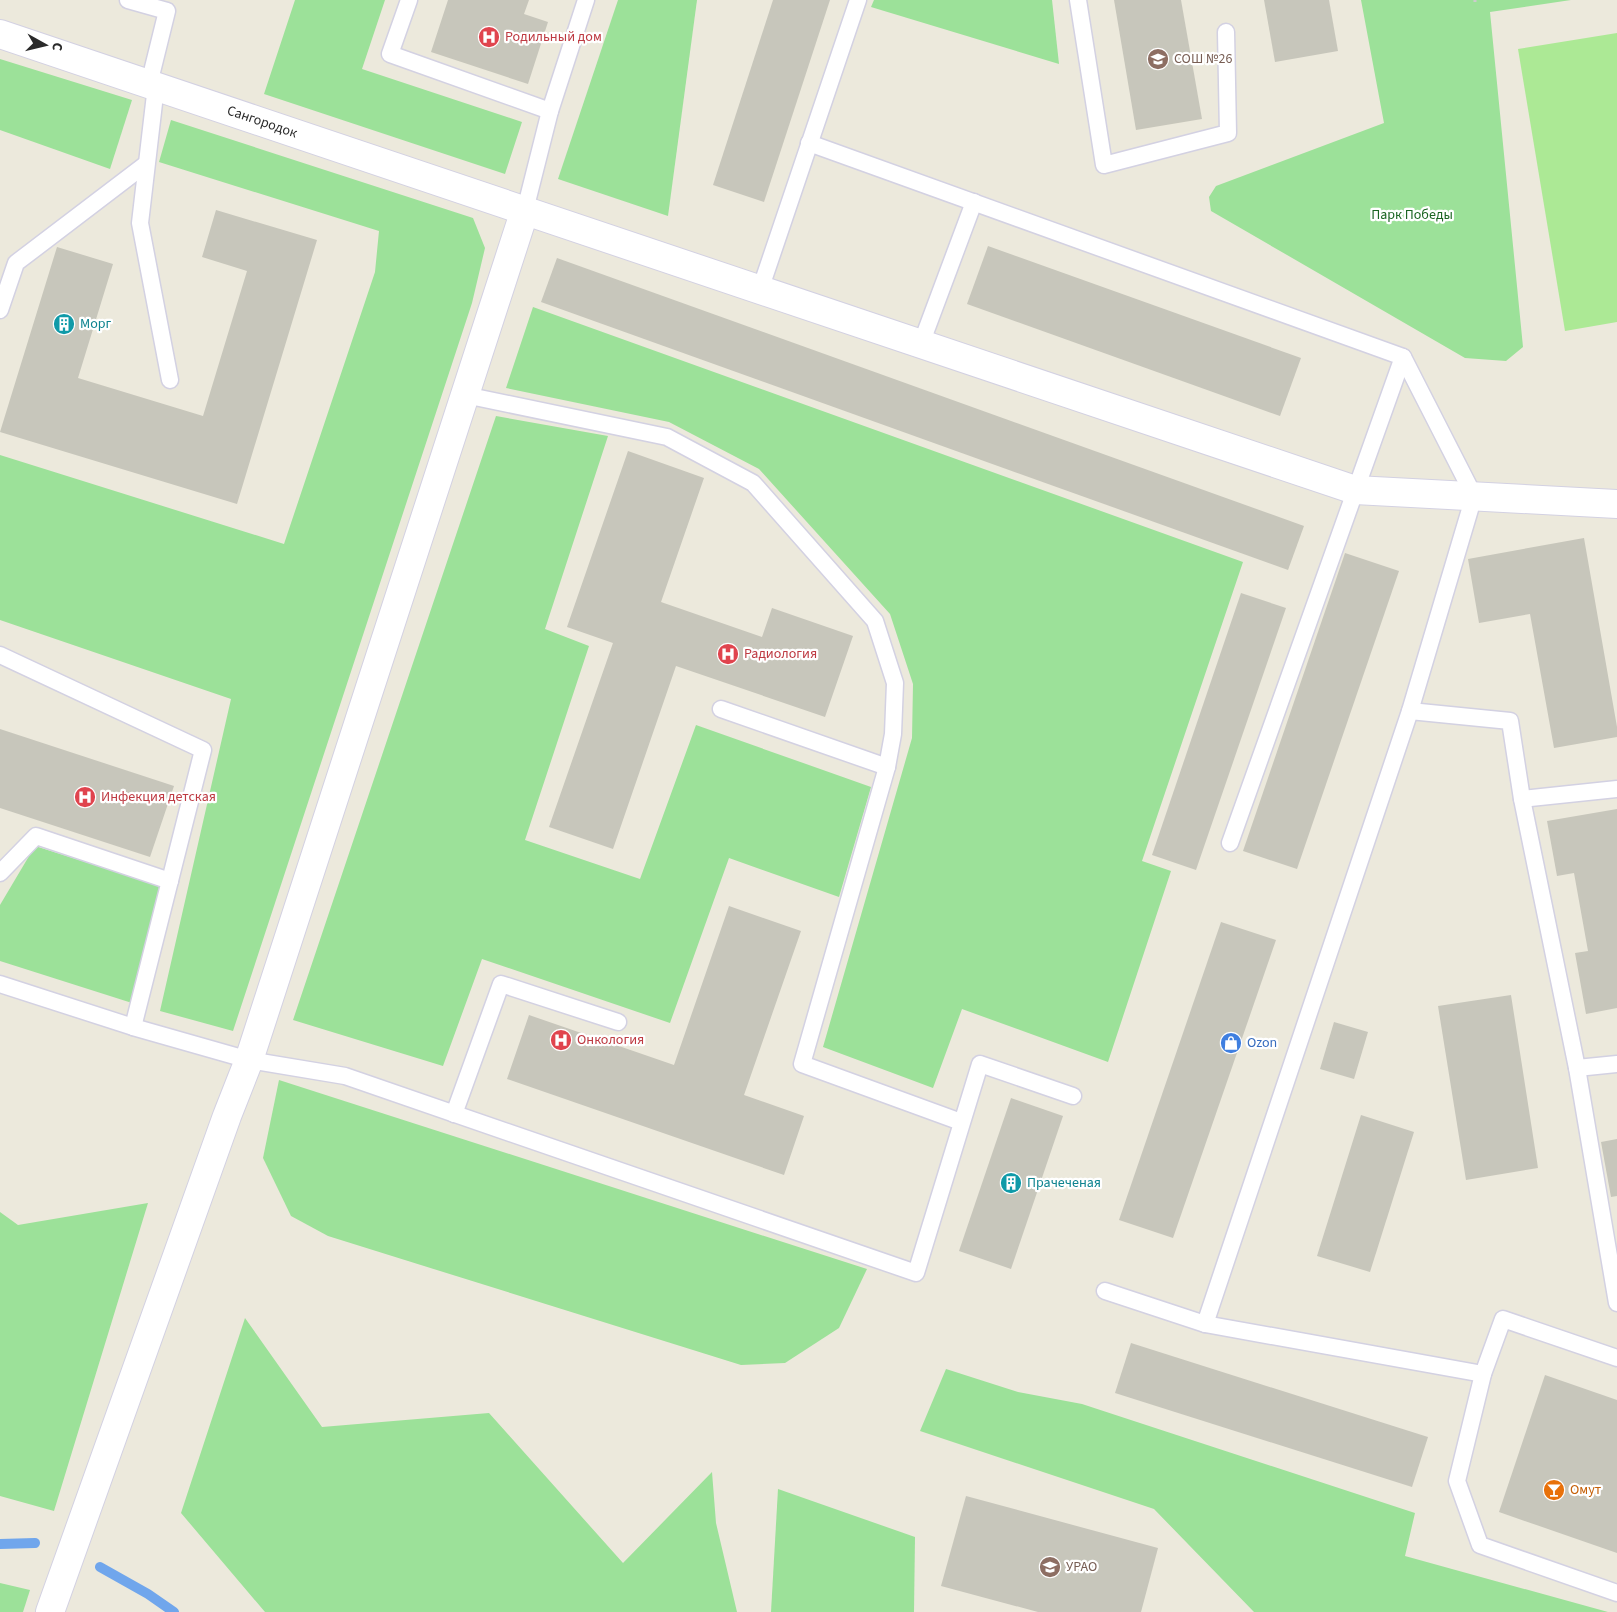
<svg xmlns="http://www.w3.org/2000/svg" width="1617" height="1612" font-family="'Source Sans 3',sans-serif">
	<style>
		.green { fill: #9ce199 }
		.pitch { fill: #ace995 }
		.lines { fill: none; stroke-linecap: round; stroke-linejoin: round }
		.stream { stroke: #70a6ec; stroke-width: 10 }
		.building { fill: #c7c6bb }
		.service-casing { stroke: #d3d1e2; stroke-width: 19 }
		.minor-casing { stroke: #d3d1e2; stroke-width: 30 }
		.path { stroke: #ccc; stroke-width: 3; stroke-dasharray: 4 2.5; stroke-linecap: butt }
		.service { stroke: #fff; stroke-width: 16 }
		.minor { stroke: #fff; stroke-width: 28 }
		.labels { text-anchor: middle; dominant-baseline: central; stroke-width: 4.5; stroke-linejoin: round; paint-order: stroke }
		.health-label { font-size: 14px; fill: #be3a42; stroke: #fff; text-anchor: start }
		.education-label { font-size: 14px; fill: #785e54; stroke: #fff; text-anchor: start }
		.street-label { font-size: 14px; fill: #2a2a2a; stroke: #fff }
		.park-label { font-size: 14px; fill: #1b6522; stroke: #fff }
		.culture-label { font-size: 14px; fill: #0d838f; stroke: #fff; text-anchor: start }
		.shop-label { font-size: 14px; fill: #366cbe; stroke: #fff; text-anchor: start }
		.food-label { font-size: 14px; fill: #c56008; stroke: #fff; text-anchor: start }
	</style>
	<rect width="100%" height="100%" fill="#ece9dc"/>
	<g class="green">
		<path d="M 295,0 L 385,0 L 362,69 L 522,122 L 505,174 L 264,94 Z"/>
		<path d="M 618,0 L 697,0 L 668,216 L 558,179 Z"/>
		<path d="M 874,0 L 1052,0 L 1059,64 L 871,7 Z"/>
		<path d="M 1361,0 L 1571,0 L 1490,12 L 1523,347 L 1506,361 L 1465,358 L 1211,211 L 1209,197 L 1216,186 L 1384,123 Z"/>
		<path d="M 0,59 L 132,100 L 110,169 L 0,130 Z"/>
		<path d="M 171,120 L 473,218 L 485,248 L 472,303 L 233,1031 L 160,1011 L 231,699 L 0,620 L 0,455 L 284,544 L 375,272 L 379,231 L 159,162 Z"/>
		<path d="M 533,307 L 1243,562 L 1142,861 L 1171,871 L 1108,1062 L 962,1009 L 933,1088 L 823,1047 L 912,738 L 913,684 L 890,614 L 759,469 L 669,422 L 506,388 Z"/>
		<path d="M 496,416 L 608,436 L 545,629 L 589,646 L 525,840 L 640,879 L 696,725 L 871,787 L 839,897 L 729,858 L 670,1023 L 482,959 L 443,1066 L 293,1020 Z"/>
		<path d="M 35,846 L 164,887 L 132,1003 L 0,961 L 0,905 Z"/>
		<path d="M 279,1080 L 867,1269 L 839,1328 L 785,1363 L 741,1365 L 328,1236 L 291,1216 L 263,1158 Z"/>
		<path d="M 148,1203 L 54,1511 L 0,1496 L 0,1212 L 18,1225 Z"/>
		<path d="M 245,1318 L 322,1427 L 489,1413 L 623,1563 L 712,1472 L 716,1523 L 737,1612 L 265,1612 L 181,1513 Z"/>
		<path d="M 946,1369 L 1018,1392 L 1082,1404 L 1415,1513 L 1405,1556 L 1608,1612 L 1254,1612 L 1154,1509 L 920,1431 Z"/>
		<path d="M 778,1489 L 915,1537 L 914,1612 L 771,1612 Z"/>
		<path d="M 0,1583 L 30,1590 L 23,1612 L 0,1612 Z"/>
	</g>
	<path class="pitch" d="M 1617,33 L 1617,322 L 1565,331 L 1518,49 Z"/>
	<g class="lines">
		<g class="stream">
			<path d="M 0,1544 L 35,1543"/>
			<path d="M 100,1567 L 148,1594 L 174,1612"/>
		</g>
	</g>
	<g class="building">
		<path d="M 448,0 L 529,0 L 524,14 L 548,22 L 528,84 L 431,52 Z"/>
		<path d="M 773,0 L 830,0 L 764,202 L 713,185 Z"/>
		<path d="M 1114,0 L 1181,0 L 1202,119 L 1136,130 Z"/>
		<path d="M 1264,0 L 1329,0 L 1338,51 L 1275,62 Z"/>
		<path d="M 216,210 L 317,240 L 237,504 L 0,432 L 57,247 L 113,264 L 78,378 L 203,416 L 247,271 L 202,257 Z"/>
		<path d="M 988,246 L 1301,358 L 1280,416 L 967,304 Z"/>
		<path d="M 557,258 L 1304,526 L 1288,570 L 541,302 Z"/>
		<path d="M 628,451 L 704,478 L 661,602 L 762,637 L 772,608 L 853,636 L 825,717 L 676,666 L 613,849 L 549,827 L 613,643 L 567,627 Z"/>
		<path d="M 1584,538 L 1617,727 L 1617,737 L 1554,748 L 1530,614 L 1479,623 L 1468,559 Z"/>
		<path d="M 1345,553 L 1399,571 L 1297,869 L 1243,851 Z"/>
		<path d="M 1241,593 L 1286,608 L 1196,870 L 1152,855 Z"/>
		<path d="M 0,729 L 174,786 L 150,857 L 0,808 Z"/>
		<path d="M 1617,809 L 1617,1008 L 1586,1014 L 1575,953 L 1588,951 L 1574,873 L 1557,876 L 1547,821 Z"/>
		<path d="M 729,906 L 801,931 L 744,1095 L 804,1116 L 784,1175 L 507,1079 L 529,1015 L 674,1065 Z"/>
		<path d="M 1221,922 L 1276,940 L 1173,1238 L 1119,1220 Z"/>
		<path d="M 1511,995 L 1538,1168 L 1466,1180 L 1438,1006 Z"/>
		<path d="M 1334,1022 L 1368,1032 L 1354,1079 L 1320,1069 Z"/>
		<path d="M 1011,1098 L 1063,1116 L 1011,1269 L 959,1251 Z"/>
		<path d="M 1361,1115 L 1414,1132 L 1370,1272 L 1317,1256 Z"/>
		<path d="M 1617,1139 L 1617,1196 L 1611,1197 L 1601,1142 Z"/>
		<path d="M 1131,1343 L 1428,1437 L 1412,1487 L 1115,1393 Z"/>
		<path d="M 1545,1375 L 1617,1400 L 1617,1553 L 1499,1512 Z"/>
		<path d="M 966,1496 L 1158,1548 L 1141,1612 L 1038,1612 L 941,1586 Z"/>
	</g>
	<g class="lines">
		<g class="service-casing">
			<g id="service">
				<path d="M 128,0 L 167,11 L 149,84"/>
				<path d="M 409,0 L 390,54 L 550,111"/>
				<path d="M 1078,0 L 1104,165 L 1228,133 L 1226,32"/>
				<path d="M 156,86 L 140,223 L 170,380"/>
				<path d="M 809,143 L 1403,357 L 1230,843"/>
				<path d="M 525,210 L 550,111 L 586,0"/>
				<path d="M 760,290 L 858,0"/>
				<path d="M 0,310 L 16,263 L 146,164"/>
				<path d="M 921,344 L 974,202"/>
				<path d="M 465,395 L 667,437 L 753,483 L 875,621 L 895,683 L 893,734 L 887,767 L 802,1064 L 961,1122"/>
				<path d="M 0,655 L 203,750 L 133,1027"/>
				<path d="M 721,709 L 887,767"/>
				<path d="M 1410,711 L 1510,721 L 1522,799 L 1577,1068 L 1617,1303"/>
				<path d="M 1522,799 L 1617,789"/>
				<path d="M 0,873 L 36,836 L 170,881"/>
				<path d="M 0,984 L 133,1027 L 249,1060 L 345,1076 L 916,1273 L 980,1064 L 1073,1096"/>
				<path d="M 1577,1068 L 1617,1064"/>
				<path d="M 454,1114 L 501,984 L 618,1022"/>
				<path d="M 1105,1291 L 1205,1324 L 1483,1374"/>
				<path d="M 1205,1324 L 1410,711 L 1474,496 L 1403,357"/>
				<path d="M 1617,1358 L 1503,1319 L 1483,1374 L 1457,1481 L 1480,1545 L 1617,1593"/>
			</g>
		</g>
		<g class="minor-casing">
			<g id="minor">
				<path d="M 0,34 L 1355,490 L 1617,504"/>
				<path d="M 50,1612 L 227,1116 L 249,1060 L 525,210"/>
			</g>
		</g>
		<path class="path" d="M 1475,0 L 1475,2"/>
		<use href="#service" class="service"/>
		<use href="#minor" class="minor"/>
	</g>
	<defs>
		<g id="hospital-disc" transform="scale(1.125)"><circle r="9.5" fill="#e0444e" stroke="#fff"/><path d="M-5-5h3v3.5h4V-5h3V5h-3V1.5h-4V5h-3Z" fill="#fff"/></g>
		<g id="school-disc" transform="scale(1.125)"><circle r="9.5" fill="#8d6e63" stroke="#fff"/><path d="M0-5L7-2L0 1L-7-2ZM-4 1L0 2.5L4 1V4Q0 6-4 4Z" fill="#fff"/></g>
		<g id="building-disc" transform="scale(1.125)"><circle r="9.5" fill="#0f9aa8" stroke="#fff"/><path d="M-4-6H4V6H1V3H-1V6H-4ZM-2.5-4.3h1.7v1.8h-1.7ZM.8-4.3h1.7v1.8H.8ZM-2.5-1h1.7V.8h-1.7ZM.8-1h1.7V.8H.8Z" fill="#fff"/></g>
		<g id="shop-disc" transform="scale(1.125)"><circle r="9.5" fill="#3f7fe0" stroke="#fff"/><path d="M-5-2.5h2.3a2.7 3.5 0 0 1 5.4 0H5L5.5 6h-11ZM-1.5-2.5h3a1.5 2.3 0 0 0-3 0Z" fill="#fff"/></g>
		<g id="bar-disc" transform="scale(1.125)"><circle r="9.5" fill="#e8710a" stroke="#fff"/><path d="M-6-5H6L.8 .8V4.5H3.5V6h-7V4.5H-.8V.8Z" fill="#fff"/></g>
		<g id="university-disc" transform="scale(1.125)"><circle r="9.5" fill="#8d6e63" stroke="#fff"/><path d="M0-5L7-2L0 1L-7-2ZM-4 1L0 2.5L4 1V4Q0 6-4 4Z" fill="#fff"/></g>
	</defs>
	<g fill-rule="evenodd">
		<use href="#hospital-disc" x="489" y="37"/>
		<use href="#school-disc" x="1158" y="59"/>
		<use href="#building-disc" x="64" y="324"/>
		<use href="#hospital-disc" x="728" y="654"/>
		<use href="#hospital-disc" x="85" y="797"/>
		<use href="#hospital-disc" x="561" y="1040"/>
		<use href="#shop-disc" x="1231" y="1043"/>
		<use href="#building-disc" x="1011" y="1183"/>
		<use href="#bar-disc" x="1554" y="1490"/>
		<use href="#university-disc" x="1050" y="1567"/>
	</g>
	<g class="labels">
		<g class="health-label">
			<text x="505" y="37">Родильный дом</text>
			<text x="744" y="654">Радиология</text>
			<text x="101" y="797">Инфекция детская</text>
			<text x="577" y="1040">Онкология</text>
		</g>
		<g class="education-label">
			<text x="1174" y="59">СОШ №26</text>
			<text x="1066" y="1567">УРАО</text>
		</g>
		<g class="street-label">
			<text transform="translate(262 122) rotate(19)">Сангородок</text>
		</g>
		<g class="park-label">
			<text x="1412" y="215">Парк Победы</text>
		</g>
		<g class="culture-label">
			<text x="80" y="324">Морг</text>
			<text x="1027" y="1183">Прачеченая</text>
		</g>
		<g class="shop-label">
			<text x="1247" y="1043">Ozon</text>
		</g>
		<g class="food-label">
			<text x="1570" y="1490">Омут</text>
		</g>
	</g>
	<g transform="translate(45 45) rotate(98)" stroke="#ffffff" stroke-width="4" paint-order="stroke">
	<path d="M0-4L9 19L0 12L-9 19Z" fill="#2a2a2a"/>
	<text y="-8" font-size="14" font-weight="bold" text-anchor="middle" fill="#2a2a2a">С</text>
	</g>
</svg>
